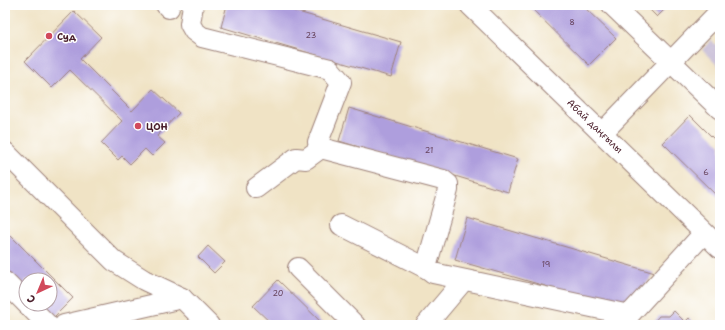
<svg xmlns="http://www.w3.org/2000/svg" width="725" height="330" font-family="'Shantell Sans',sans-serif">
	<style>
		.industrial { fill: #c9bfd7 }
		.building { fill: #ae9edd }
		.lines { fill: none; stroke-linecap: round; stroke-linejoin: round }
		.minor-casing { stroke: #9d8178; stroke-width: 22 }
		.minor { stroke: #fff; stroke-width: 20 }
		.poi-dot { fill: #d1495b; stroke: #fff; stroke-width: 1.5 }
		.labels { text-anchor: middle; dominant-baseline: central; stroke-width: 3; stroke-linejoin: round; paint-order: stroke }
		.number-label { font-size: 8px; fill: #633f58 }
		.poi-label { font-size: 10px; font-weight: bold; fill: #4a1f2b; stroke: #fff; text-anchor: start }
		.street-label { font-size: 10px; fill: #4a1f2b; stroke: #fff }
	</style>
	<rect width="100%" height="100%" fill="#fff"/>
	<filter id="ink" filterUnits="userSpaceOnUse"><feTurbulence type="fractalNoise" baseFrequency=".025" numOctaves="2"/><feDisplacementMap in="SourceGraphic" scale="8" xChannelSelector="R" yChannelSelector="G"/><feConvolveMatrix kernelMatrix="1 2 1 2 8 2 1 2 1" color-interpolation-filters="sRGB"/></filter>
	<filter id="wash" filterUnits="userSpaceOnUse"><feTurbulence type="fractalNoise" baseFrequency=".012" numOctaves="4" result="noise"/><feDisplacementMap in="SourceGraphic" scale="16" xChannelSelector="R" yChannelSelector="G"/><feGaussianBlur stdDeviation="0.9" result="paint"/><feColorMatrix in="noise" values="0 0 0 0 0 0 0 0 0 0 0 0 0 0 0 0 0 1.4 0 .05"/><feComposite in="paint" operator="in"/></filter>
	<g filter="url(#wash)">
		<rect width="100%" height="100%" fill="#f0e3c5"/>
		<path class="industrial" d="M 711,40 L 720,49 L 720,68 L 702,50 Z"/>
		<g id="blocks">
			<g class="building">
				<path d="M 227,5 L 274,5 L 401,42 L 391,77 L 221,27 Z"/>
				<path d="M 528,5 L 582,5 L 616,38 L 589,65 Z"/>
				<path d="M 645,5 L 669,5 L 657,17 Z"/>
				<path d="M 74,11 L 101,37 L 80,59 L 132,111 L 153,89 L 179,113 L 157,136 L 165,143 L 152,156 L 145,149 L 130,164 L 122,156 L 118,160 L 101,143 L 122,121 L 70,70 L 52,88 L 25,61 Z"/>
				<path d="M 349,108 L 518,159 L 508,192 L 339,141 Z"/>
				<path d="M 690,115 L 720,145 L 720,199 L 663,143 Z"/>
				<path d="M 467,218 L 655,273 L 625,309 L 455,260 Z"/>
				<path d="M 5,230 L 73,298 L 52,319 L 37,304 L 50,304 L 50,280 L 26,280 L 26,293 L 5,272 Z"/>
				<path d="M 208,246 L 225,262 L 214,273 L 198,257 Z"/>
				<path d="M 278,280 L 324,325 L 273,325 L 253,306 Z"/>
				<path d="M 674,311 L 685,322 L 689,318 L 696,325 L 651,325 L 659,316 L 669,316 Z"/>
			</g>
		</g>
	</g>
	<g filter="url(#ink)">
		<use href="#blocks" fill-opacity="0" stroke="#9d8178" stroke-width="1"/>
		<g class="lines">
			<g class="minor-casing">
				<g id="minor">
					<path d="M 166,5 L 169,8"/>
					<path d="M 193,5 L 190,24 L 194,31 L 202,37 L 330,69 L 341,82 L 318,142 L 321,148 L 443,180 L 448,184 L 448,190 L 427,264 L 428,269 L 433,273 L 629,315"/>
					<path d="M 470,5 L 720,248"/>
					<path d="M 612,5 L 720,109"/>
					<path d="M 602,133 L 720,11"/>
					<path d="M 5,152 L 114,261 L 144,280 L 182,298 L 209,325"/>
					<path d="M 256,188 L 296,158 L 306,159 L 321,148"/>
					<path d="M 341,225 L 428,269"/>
					<path d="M 298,268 L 355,325"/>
					<path d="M 5,282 L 26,303"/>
					<path d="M 27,304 L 48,325"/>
					<path d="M 64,325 L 182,298"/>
					<path d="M 426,325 L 464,280"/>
					<path d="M 620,325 L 704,233"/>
				</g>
			</g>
			<use href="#minor" class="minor"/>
		</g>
	</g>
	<g class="poi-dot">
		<circle cx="49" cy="36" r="4"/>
		<circle cx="138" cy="126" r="4"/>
	</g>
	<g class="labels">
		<g class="number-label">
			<text x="572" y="22">8</text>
			<text x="311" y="35">23</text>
			<text x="429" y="150">21</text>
			<text x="706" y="172">6</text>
			<text x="546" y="264">19</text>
			<text x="278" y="293">20</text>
		</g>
		<g class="poi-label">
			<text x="57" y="36">Суд</text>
			<text x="146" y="126">ЦОН</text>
		</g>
		<g class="street-label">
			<text transform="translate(595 126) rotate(44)">Абай даңғылы</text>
		</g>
	</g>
	<rect width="725" height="330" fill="none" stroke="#fff" stroke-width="20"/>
	<g transform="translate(38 292) rotate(224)"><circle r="19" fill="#ffffff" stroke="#b7a5aa"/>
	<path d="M0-3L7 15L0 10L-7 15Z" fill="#d1495b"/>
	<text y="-6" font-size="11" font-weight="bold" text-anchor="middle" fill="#4a1f2b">С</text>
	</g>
</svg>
